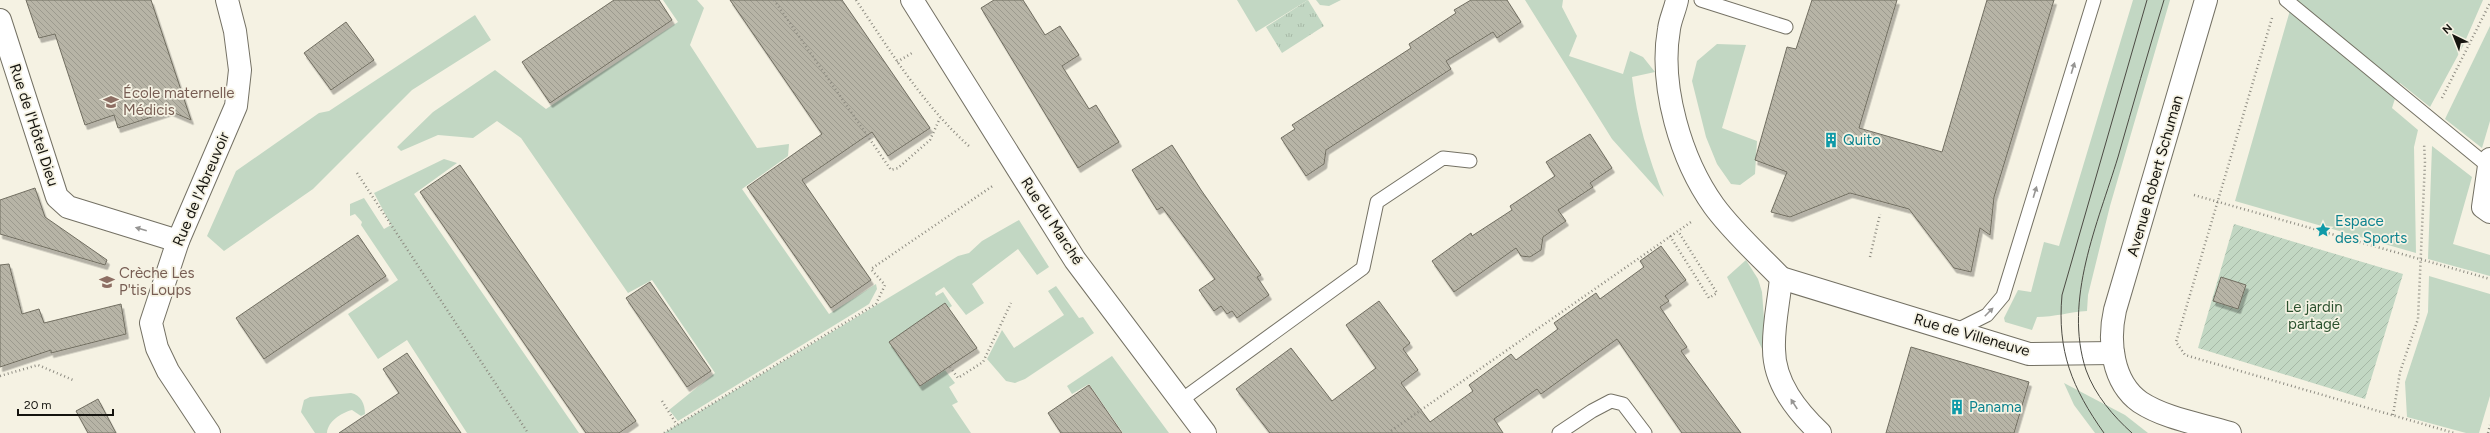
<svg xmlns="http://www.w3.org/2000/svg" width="2490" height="433" font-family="Figtree,sans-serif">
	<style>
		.grass { fill: #c2d7c3 }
		.park { fill: url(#park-tufts) }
		.garden { fill: url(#garden-furrows) }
		.building { fill: url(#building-back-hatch); stroke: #716e61; filter: url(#shadow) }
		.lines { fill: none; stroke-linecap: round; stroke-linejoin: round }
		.service-casing { stroke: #747164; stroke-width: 15 }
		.minor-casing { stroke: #747164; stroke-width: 24 }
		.tertiary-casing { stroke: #747164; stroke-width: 24 }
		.path { stroke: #8d8b81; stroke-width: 2.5; stroke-dasharray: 1 3; stroke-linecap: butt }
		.service { stroke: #fff; stroke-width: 13 }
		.minor { stroke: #fff; stroke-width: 22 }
		.tertiary { stroke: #fff; stroke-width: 22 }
		.tram { stroke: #4c4b43; stroke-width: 1 }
		.oneway { fill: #969593 }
		.labels { text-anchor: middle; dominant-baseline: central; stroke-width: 3.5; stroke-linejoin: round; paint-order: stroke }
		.education-label { font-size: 15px; fill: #785e54; stroke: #f5f2e3; text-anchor: start }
		.street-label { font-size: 15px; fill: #15140f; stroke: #f5f2e3 }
		.culture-label { font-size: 15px; fill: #0d838f; stroke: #f5f2e3; text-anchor: start }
		.park-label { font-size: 15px; fill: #2b512e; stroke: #f5f2e3 }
	</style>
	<defs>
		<pattern id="park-tufts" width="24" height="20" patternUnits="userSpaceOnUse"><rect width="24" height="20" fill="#c2d7c3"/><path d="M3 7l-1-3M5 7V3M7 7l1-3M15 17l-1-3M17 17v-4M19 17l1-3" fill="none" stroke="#a6b8a6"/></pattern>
		<pattern id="garden-furrows" width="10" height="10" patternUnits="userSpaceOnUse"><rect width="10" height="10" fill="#c2d7c3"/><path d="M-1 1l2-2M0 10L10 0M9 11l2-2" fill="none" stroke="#a6b8a6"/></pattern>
		<pattern id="building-back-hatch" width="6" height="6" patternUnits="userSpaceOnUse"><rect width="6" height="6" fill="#b7b4a6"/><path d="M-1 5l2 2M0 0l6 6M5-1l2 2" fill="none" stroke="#9c9a8e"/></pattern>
		<filter id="shadow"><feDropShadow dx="2.5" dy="4.5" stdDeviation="0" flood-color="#0004"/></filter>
	</defs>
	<rect width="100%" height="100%" fill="#f5f2e3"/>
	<g class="grass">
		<path d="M 663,0 L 697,0 L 704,8 L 690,45 L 757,148 L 789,144 L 788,156 L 742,189 L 829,314 L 876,284 L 877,289 L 869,304 L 678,421 L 669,410 L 715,373 L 652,280 L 628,293 L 521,138 L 497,121 L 473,138 L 438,135 L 401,151 L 397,147 L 433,112 L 495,70 L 546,109 L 678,22 Z"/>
		<path d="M 1237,0 L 1308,0 L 1256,32 Z"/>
		<path d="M 1316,0 L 1341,0 L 1329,6 L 1320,5 Z"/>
		<path d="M 1525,0 L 1563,0 L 1562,7 L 1577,36 L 1569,56 L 1623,74 L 1630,51 L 1643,57 L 1655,72 L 1632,77 C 1637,121 1648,156 1664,197 L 1612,139 Z"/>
		<path d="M 2133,0 L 2170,0 L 2110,206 L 2088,295 L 2087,311 C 2070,312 2054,317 2037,317 L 2032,330 L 2005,322 L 2004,318 L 2018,290 L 2031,292 L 2044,242 L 2059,246 Z"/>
		<path d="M 2293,0 L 2483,0 L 2463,46 L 2430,107 L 2400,83 L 2392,108 L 2418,130 L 2414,147 L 2416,253 L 2235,201 Z"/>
		<path d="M 475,15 L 491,40 L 412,90 L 313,189 L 224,251 L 207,236 L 236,171 L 319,113 L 329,111 Z"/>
		<path d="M 2490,26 L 2490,121 L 2482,148 L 2445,119 Z"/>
		<path d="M 1717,44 L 1746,45 L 1722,128 L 1757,141 L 1755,174 L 1740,185 L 1731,184 L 1717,164 L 1706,137 L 1692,81 L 1697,61 Z"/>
		<path d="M 2432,146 L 2472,177 L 2453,244 L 2490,255 L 2490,276 L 2428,259 Z"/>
		<path d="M 444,159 L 457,163 L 414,194 L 579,433 L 467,433 L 407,340 L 378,359 L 348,314 L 398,280 L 361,225 L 362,222 L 355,214 L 350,216 L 350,204 L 364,198 L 384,229 L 391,225 L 374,193 Z"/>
		<path d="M 1019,220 L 1049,267 L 1037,275 L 1018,249 L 972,284 L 984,303 L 966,315 L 944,287 L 935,293 L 936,296 L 943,292 L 952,306 L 949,308 L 945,303 L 890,342 L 920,386 L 945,370 L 955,383 L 949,387 L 958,402 L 952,405 L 971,433 L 664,433 L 958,256 L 969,253 L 982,241 Z"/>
		<path d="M 1746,260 L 1758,279 L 1762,292 L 1767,359 L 1727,277 Z"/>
		<path d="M 2429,276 L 2490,294 L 2490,396 L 2479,433 L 2466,433 L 2407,417 L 2405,382 L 2428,312 Z"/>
		<path d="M 1056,286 L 1079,318 L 1083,317 L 1094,333 L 1025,379 L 1015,383 L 1006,381 L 987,359 L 1002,330 L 1014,348 L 1064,315 L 1048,291 Z"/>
		<path d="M 1112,356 L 1169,433 L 1123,433 L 1089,384 L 1072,394 L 1067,386 Z"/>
		<path d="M 2064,383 L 2125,415 L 2148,433 L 2095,433 L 2074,405 Z"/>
		<path d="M 351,393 C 361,395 365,404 365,414 L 361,416 L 352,410 C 341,413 328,421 327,433 L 315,433 L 301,412 L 304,400 L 310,397 Z"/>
	</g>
	<path class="park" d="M 1308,0 L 1324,26 L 1282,53 L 1266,27 Z"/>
	<path class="garden" d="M 2234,224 L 2403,274 L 2365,399 L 2198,348 Z"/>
	<g class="building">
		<path d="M 26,0 L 151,0 L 191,120 L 170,111 L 118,128 L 114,115 L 85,125 L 55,34 L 39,38 Z"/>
		<path d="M 614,0 L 659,0 L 672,20 L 550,103 L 522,62 Z"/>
		<path d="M 730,0 L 842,0 L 930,128 L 888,156 L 872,132 L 802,180 L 871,280 L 831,308 L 747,187 L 822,134 Z"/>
		<path d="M 994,0 L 1023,0 L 1045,35 L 1060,26 L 1079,55 L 1062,66 L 1089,109 L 1096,105 L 1119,142 L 1078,168 L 981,8 Z"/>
		<path d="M 1471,0 L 1507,0 L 1521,22 L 1497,38 L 1493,32 L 1446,61 L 1451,69 L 1326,150 L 1324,164 L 1306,176 L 1281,138 L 1295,129 L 1292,125 L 1411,48 L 1409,44 L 1456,13 L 1454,10 Z"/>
		<path d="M 1812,0 L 1897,0 L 1859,128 L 1942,152 L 1987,0 L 2054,0 L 1994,197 L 1990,235 L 1980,228 L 1971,272 L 1954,268 L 1909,209 L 1850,193 L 1790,217 L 1771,212 L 1787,172 L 1755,160 L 1787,47 L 1796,49 Z"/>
		<path d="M 346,22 L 374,60 L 331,90 L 304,53 Z"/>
		<path d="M 1590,134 L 1612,168 L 1590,183 L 1593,187 L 1558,210 L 1566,221 L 1543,237 L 1541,250 L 1530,257 L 1521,256 L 1516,248 L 1454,292 L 1432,261 L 1471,233 L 1472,236 L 1512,210 L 1510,206 L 1555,176 L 1546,162 Z"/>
		<path d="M 1172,145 L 1201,190 L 1261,275 L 1257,277 L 1269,295 L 1237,318 L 1232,311 L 1227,314 L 1221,306 L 1214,311 L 1199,290 L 1215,279 L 1162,207 L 1157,210 L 1132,170 Z"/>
		<path d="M 460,165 L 636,421 L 619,433 L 586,433 L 420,192 Z"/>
		<path d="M 35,188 L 45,217 L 107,260 L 105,265 L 0,234 L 0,200 Z"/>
		<path d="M 358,235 L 386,276 L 264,359 L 236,318 Z"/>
		<path d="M 1661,246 L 1686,280 L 1665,296 L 1669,301 L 1660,307 L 1687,347 L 1681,351 L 1741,433 L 1682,433 L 1617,339 L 1541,394 L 1537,389 L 1494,419 L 1503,433 L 1270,433 L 1236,389 L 1291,348 L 1332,401 L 1376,368 L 1346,325 L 1379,301 L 1410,343 L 1403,349 L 1418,370 L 1401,383 L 1430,422 L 1473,391 L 1469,385 L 1511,354 L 1516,360 L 1558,329 L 1554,323 L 1596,293 L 1600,299 L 1644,267 L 1640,261 Z"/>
		<path d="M 9,264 L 22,314 L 39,309 L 44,323 L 121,304 L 126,334 L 51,353 L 51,350 L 0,367 L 0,265 Z"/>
		<path d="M 2221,277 L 2246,285 L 2238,309 L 2213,301 Z"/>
		<path d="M 650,282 L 711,371 L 687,387 L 626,298 Z"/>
		<path d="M 945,303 L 977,348 L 920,386 L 889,342 Z"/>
		<path d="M 1911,347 L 2029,382 L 2014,433 L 1886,433 Z"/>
		<path d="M 407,353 L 461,433 L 339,433 L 399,393 L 383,369 Z"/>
		<path d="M 1089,385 L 1122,433 L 1061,433 L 1048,413 Z"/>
		<path d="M 98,399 L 116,433 L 88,433 L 76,411 Z"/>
	</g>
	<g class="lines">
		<g class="service-casing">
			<g id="service">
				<path d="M 1701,0 L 1786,27"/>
				<path d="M 2286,0 L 2488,166"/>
				<path d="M 1955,331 L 1987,315 L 2003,296 L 2094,0"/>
				<path d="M 1180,401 L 1363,268 L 1377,202 L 1443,158 L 1470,161"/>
				<path d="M 1559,433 L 1592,411 L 1611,401 L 1623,404 L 1645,433"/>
			</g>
		</g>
		<g class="minor-casing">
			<g id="minor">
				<path d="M 1677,0 C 1675,10 1670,20 1669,29 C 1659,86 1681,160 1714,206 C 1733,232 1759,255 1781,278 C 1779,301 1773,326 1774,349 C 1774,383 1797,411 1820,433"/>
				<path d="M 2206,0 L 2115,310 C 2108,341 2112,382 2140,402 C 2166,419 2201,424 2230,433"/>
				<path d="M 0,20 L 57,197 L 68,207 L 178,241"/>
				<path d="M 2490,159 L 2483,207 L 2490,212"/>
				<path d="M 1781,278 L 2029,354 L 2113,353"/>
				<path d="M 209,433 L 168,371 L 157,348 L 151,323 L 178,241 L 236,106 L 240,70 L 235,31 L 227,0"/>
			</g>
		</g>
		<g class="tertiary-casing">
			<path id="tertiary" d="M 912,0 L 1075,260 L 1205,433"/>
		</g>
		<g class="path">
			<path d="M 774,0 L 891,170 L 898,168 L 930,140 L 940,118"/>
			<path d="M 856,0 C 891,52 923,105 970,147"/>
			<path d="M 2272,18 L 2176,342 L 2185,355 L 2454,433"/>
			<path d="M 897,62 L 912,53"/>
			<path d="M 2442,98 L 2490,3"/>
			<path d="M 357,173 L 528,433"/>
			<path d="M 2194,195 L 2490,279"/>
			<path d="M 1670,236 L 1709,298 L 1717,293 L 1678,231"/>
			<path d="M 1870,257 L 1880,214"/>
			<path d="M 950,367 L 958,378 L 983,362 L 1011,303"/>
			<path d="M 0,376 L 38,365 L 73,380"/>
			<path d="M 662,401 L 677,425"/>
			<path d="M 2393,415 L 2400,372 L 2418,319 L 2425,162 L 2424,143"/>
			<path d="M 664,433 L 876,304 L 885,285 L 871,269 L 994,185"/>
			<path d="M 1388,433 L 1691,222"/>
			<path d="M 2488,433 L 2490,425"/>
		</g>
		<use href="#service" class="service"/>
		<use href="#minor" class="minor"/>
		<use href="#tertiary" class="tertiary"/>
		<g class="tram">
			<path d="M 2104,433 C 2072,388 2057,351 2062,295 L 2147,0"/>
			<path d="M 2132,433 C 2113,416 2095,395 2086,370 C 2063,300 2098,223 2118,157 C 2133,105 2148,52 2164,0"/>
		</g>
	</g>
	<defs><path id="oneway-solid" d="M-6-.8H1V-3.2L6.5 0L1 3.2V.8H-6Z"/></defs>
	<g class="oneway">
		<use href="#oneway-solid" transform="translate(2073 68) rotate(-73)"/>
		<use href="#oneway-solid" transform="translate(2035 192) rotate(-73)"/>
		<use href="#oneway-solid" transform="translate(141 229) rotate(-164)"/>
		<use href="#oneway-solid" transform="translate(1989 312) rotate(-45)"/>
		<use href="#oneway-solid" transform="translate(1794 404) rotate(-123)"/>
	</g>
	<defs>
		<g id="school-bare" transform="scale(1.2)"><path d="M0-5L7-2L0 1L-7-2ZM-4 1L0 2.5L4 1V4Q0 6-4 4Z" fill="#8d6e63" stroke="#f5f2e3" stroke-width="2.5" paint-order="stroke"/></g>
		<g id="building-bare" transform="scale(1.2)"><path d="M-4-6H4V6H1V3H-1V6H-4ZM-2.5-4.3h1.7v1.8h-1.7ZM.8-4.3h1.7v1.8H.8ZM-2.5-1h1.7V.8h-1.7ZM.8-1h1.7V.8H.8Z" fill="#0f9aa8" stroke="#f5f2e3" stroke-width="2.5" paint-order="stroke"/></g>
		<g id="sight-bare" transform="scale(1.2)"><path d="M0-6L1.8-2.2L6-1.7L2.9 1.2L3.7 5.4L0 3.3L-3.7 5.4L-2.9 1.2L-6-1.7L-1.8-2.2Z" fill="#0f9aa8" stroke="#f5f2e3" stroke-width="2.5" paint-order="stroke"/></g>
	</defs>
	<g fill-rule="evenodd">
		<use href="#school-bare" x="111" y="102"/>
		<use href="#building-bare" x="1831" y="140"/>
		<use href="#sight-bare" x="2323" y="230"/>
		<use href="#school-bare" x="107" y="282"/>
		<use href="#building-bare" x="1957" y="407"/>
	</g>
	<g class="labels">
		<g class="education-label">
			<text x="123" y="93">École maternelle<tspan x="123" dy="17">Médicis</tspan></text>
			<text x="119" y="273">Crèche Les<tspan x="119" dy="17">P'tis Loups</tspan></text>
		</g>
		<g class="street-label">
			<text transform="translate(34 125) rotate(72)">Rue de l'Hôtel Dieu</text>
			<text transform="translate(2155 176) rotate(-74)">Avenue Robert Schuman</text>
			<text transform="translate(201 189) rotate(-67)">Rue de l'Abreuvoir</text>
			<text transform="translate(1052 221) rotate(57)">Rue du Marché</text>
			<text transform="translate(1972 335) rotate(16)">Rue de Villeneuve</text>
		</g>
		<g class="culture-label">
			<text x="1843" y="140">Quito</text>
			<text x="2335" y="221">Espace<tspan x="2335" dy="17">des Sports</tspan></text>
			<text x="1969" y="407">Panama</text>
		</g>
		<g class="park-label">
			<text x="2314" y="307">Le jardin<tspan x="2314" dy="17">partagé</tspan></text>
		</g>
	</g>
	<g transform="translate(2454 36) rotate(317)" stroke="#f5f2e3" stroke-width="3" paint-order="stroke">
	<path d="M0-3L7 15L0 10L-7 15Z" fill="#15140f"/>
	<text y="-6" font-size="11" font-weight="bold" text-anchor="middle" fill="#15140f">N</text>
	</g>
	<path d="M18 409v6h95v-6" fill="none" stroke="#15140f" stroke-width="2"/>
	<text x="24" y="409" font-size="12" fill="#15140f" stroke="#f5f2e3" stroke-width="3" paint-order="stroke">20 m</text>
</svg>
